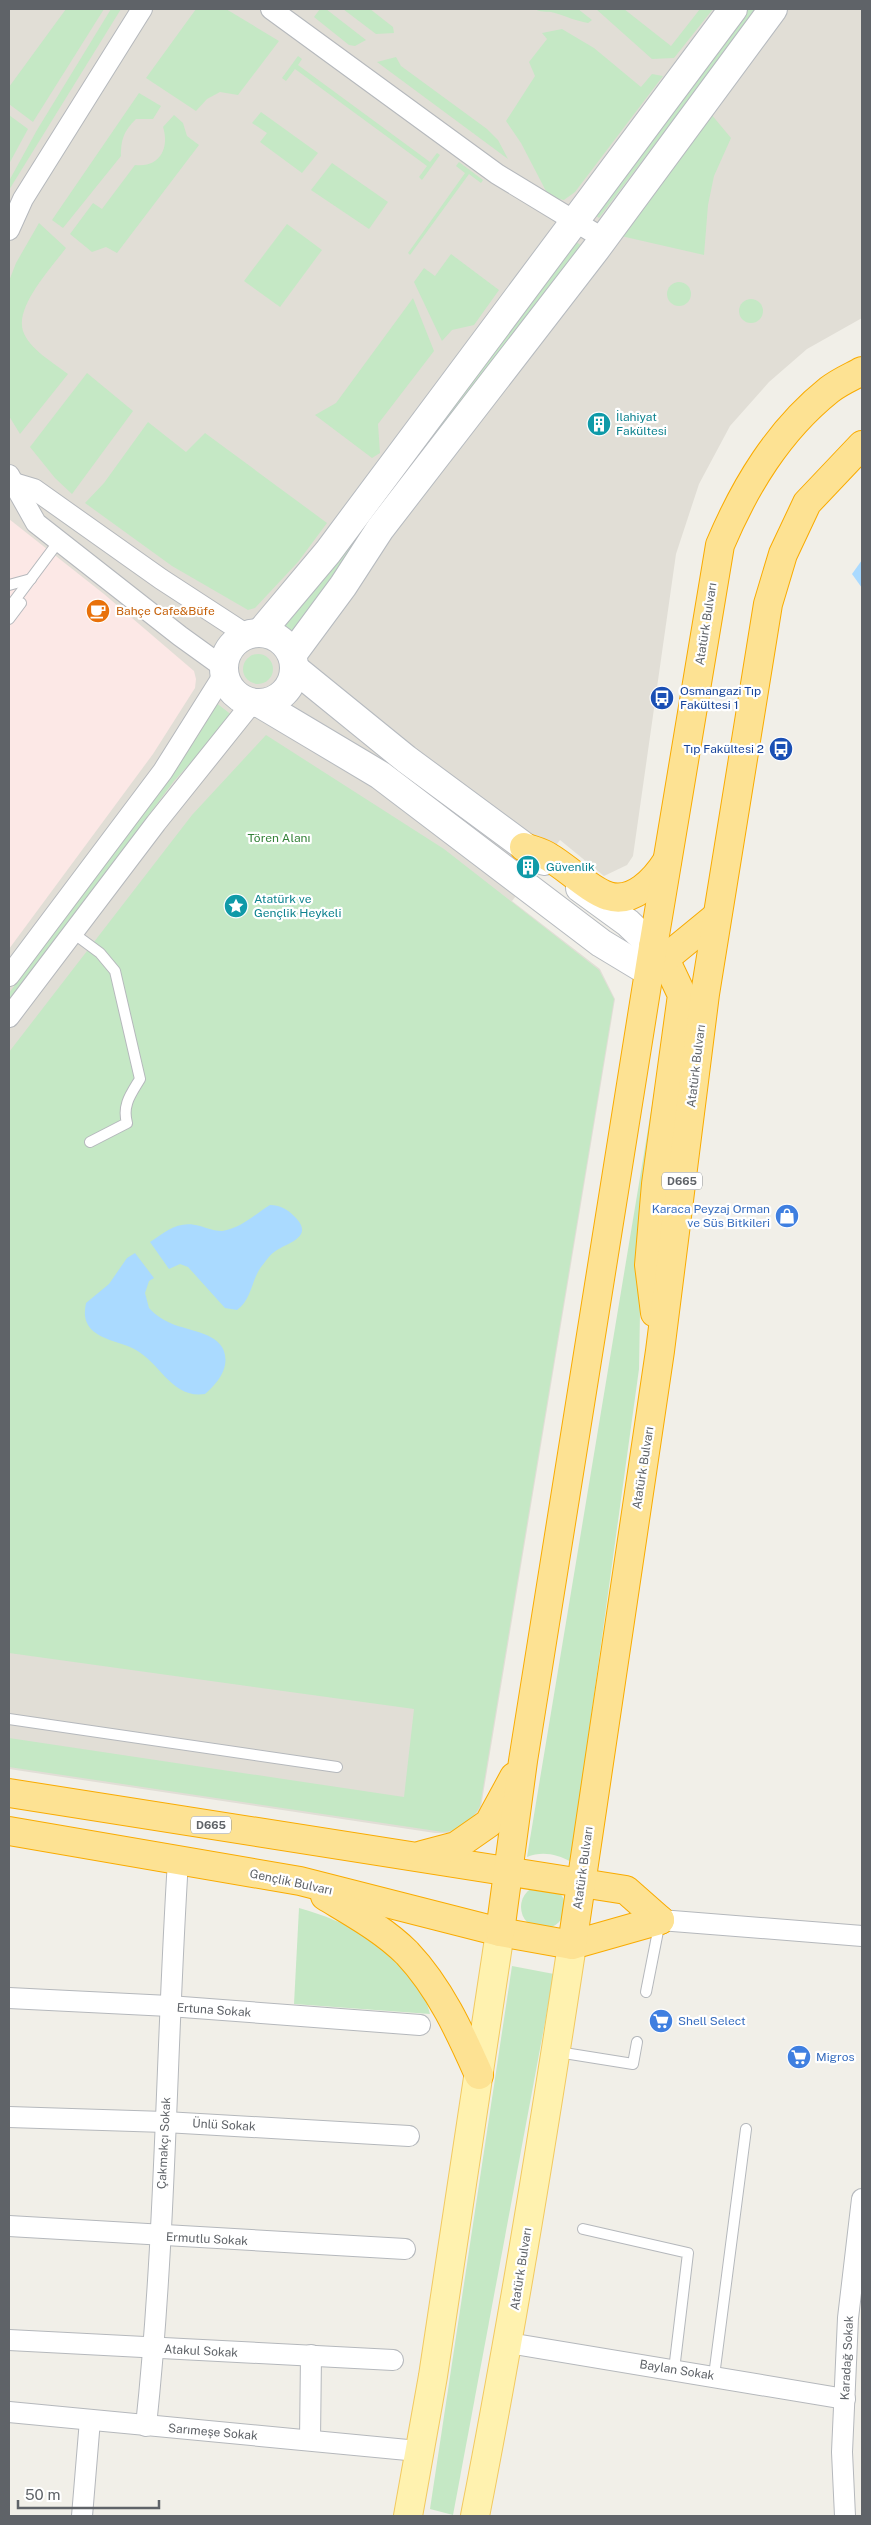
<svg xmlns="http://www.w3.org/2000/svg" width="871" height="2525" font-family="'Public Sans',sans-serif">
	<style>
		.education { fill: #e1ded6 }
		.medical { fill: #fce8e6 }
		.green { fill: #c5e8c5 }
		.water { fill: #aadaff }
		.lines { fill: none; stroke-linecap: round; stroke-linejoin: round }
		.lane-casing { stroke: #b5b8bc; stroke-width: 12 }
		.street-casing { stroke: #b5b8bc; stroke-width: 22 }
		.secondary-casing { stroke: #b6babf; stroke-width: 30 }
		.primary-casing { stroke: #f2c960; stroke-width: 30 }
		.highway-casing { stroke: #f9ab00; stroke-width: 30 }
		.lane { stroke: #fff; stroke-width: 10 }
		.street { stroke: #fff; stroke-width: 20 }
		.secondary { stroke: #fff; stroke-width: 28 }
		.primary { stroke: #fff2af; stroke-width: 28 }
		.highway { stroke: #fde293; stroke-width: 28 }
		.labels { text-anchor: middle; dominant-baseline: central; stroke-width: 4.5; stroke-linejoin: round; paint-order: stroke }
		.shield { fill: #fff; stroke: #8f9295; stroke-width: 1 }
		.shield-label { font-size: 11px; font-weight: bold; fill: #5f6368 }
		.culture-label { font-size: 12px; fill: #0d838f; stroke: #fff; text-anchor: start }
		.food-label { font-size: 12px; fill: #c56008; stroke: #fff; text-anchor: start }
		.street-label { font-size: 12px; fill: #5f6368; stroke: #fff }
		.transit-label { font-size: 12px; fill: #164399; stroke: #fff; text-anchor: start }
		.park-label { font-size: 12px; fill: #348238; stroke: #fff }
		.shop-label { font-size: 12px; fill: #366cbe; stroke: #fff; text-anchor: start }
	</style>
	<rect width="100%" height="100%" fill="#f1efe8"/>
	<path class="education" d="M 9,9 L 862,9 L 862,318 L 807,349 L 769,382 L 730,426 L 699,484 L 676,554 L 633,856 L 627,865 L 604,876 L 560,840 L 512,901 L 600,969 L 615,999 L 481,1807 L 470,1823 L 452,1833 L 435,1833 L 9,1769 Z"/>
	<path class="medical" d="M 9,519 L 104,594 L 194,671 L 196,679 L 195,688 L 153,754 L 9,949 Z"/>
	<g class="green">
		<path d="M 66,9 L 104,9 L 33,122 L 9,104 L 9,87 Z"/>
		<path d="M 111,9 L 121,9 L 9,190 L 9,181 L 37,130 Z"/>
		<path d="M 196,9 L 226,9 L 279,41 L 238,95 L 220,92 L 207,99 L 196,111 L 146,78 Z"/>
		<path d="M 320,9 L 326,9 L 366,40 L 355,46 L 349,45 L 314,17 Z"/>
		<path d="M 343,9 L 370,9 L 393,27 L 394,33 L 376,34 Z"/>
		<path d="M 535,9 L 578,9 L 592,20 L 588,23 C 575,21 564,15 551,12 C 545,11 541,13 535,9 Z"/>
		<path d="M 596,9 L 624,9 L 671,46 L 700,9 L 713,9 L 674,58 L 652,59 Z"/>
		<path d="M 748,9 L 757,9 L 599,218 L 595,215 Z"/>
		<path d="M 562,29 L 594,48 L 641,87 L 652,74 L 663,76 L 575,192 L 564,200 L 554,198 L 547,193 L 521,143 L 506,121 L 535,76 L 529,62 L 547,39 L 542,33 Z"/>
		<path d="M 298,56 L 302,59 L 298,65 L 430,162 L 437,153 L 440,155 L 422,180 L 419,177 L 427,166 L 295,69 L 286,81 L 282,78 Z"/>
		<path d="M 396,57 L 401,66 L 487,129 L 498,140 L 508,159 L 377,62 Z"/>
		<path d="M 139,93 L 161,106 L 153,119 L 136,119 C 124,131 121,139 121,156 L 63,228 L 52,220 Z"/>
		<path d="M 261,112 L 318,153 L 302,173 L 260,142 L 267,133 L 252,123 Z"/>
		<path d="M 711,114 L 731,138 L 714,176 L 708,205 L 704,255 L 621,236 Z"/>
		<path d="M 9,115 L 28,129 L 9,164 Z"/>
		<path d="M 174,115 L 183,123 L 187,136 L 199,145 L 117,253 L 106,247 L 92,252 L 70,234 L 93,203 L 102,209 L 135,165 C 159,168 170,149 163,127 Z"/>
		<path d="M 459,162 L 483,180 L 481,183 L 469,174 L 410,255 L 408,253 L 465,173 L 456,166 Z"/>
		<path d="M 332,163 L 388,202 L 369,229 L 311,190 Z"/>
		<path d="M 39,223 L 66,248 C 52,267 15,306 23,331 C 29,349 54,363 68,374 L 20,434 L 9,416 L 9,281 L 16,263 Z"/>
		<path d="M 287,224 L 322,250 L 280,307 L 244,281 Z"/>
		<path d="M 574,241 L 581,245 L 384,504 L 294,636 L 275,622 Z"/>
		<path d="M 451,254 L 499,290 L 474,325 L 452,330 L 442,341 L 414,282 L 424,268 L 435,276 Z"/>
		<circle cx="679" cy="294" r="12"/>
		<path d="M 413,298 L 434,351 L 378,424 L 380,453 L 372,458 L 315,415 L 336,403 Z"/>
		<circle cx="751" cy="311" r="12"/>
		<path d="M 87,373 L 133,411 L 72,494 L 55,478 L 30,447 Z"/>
		<path d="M 148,422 L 186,452 L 205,433 L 327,523 L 298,562 L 255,608 L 248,610 L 172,566 L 85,503 L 104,483 Z"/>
		<circle cx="258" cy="669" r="15"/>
		<path d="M 215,702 L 233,716 L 174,781 L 9,1002 L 9,993 L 170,777 L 201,731 Z"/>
		<path d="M 266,735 L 444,849 L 599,970 L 614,999 L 480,1806 C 472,1821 460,1831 443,1832 L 9,1767 L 9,1738 L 404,1797 L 414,1709 L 9,1653 L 9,1052 L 192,815 Z"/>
		<path d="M 670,997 L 641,1255 L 639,1369 L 571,1862 C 557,1854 542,1851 527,1857 Z"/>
		<circle cx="543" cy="1907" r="22"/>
		<path d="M 299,1908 C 353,1923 415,1955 430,2014 L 294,2004 Z"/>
		<path d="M 512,1966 L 554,1974 L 453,2515 L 430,2509 Z"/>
	</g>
	<g class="water">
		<path d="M 862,560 L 862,588 L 852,574 Z"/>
		<path d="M 270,1205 C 280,1205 287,1209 294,1216 C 315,1236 290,1242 277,1250 C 270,1254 266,1261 261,1267 C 251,1281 252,1299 237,1310 L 225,1308 L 188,1267 L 180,1264 L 169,1269 L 150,1242 C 167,1231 178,1220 200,1226 C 207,1228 214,1231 222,1231 C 242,1228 255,1214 270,1205 Z"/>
		<path d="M 135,1253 L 154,1278 L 149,1281 L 145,1293 L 149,1308 C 156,1316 165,1321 175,1325 C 195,1332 230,1335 225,1365 C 223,1376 214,1386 205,1394 C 172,1399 161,1364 136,1350 C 122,1342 103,1341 91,1329 C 84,1321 84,1313 86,1303 L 109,1284 L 127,1258 Z"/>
	</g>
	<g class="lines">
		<g class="lane-casing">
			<g id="lane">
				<path d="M 9,585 L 31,579"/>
				<path d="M 9,608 L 59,541"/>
				<path d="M 9,619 L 21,603"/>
				<path d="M 73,933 L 100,953 L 115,971 L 140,1079 C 131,1094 122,1105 127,1123 L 90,1142"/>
				<path d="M 9,1719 L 337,1767"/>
				<path d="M 646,1992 L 660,1921"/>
				<path d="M 558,2052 L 633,2064 L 637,2042"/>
				<path d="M 583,2229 L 688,2253 L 674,2370"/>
				<path d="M 714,2376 L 746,2129"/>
			</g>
		</g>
		<g class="street-casing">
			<g id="street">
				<path d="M 271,9 L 497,174 L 604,239"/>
				<path d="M 9,230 L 23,199 L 142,9"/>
				<path d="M 9,475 L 36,523 L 180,636 L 223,667"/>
				<path d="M 14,483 L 34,489 L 161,579 L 247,635"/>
				<path d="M 9,976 L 163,771 L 224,674"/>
				<path d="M 9,1017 L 156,823 L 252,703"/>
				<path d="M 660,1920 L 862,1936"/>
				<path d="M 9,1998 L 169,2006 L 420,2025"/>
				<path d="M 9,2117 L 165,2122 L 409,2136"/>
				<path d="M 9,2226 L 405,2249"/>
				<path d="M 9,2340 L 393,2360"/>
				<path d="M 509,2343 L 845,2399"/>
				<path d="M 9,2412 L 418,2451"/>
				<path d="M 146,2426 C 166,2238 166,2049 178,1861"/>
				<path d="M 310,2440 L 311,2355"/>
				<path d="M 82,2516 L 90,2420"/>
				<path d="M 845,2516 L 842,2452 L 848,2318 L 862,2199"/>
			</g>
		</g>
		<g class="secondary-casing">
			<g id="secondary">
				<circle cx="259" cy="668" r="35"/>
				<path d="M 260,633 L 328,552 L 733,9"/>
				<path d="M 292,655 L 343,586 L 380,529 L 596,249 L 773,9"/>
				<path d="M 294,668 L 406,759 L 544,861"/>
				<path d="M 261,704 L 380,775 L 601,943 L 649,972"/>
				<path d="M 580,888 L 628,923 L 653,947"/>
			</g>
		</g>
		<g class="primary-casing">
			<g id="primary">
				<path d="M 408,2516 L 433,2376 L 500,1932"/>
				<path d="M 475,2516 C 512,2327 543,2136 572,1945"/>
			</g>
		</g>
		<g class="highway-casing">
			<g id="highway">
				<path d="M 524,847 C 532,850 542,852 549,857 C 565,866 591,891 608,896 C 633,904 655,880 667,861"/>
				<path d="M 653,947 L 665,959 L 682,995 L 656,1184 L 649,1265 L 655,1313"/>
				<path d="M 650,971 L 717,916"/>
				<path d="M 9,1793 L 626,1890 L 660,1920"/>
				<path d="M 9,1831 L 300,1881 L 500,1932 L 572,1945 L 660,1920"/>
				<path d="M 422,1855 L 456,1846 L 489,1823 L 514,1777"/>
				<path d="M 325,1896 C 353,1913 384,1930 407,1953 C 440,1988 460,2032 479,2075"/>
				<path d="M 500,1932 L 523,1761 L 653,947 L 720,545 C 745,486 778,431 829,390 C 839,382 851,377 862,371"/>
				<path d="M 572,1945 L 660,1351 L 705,994 L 768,604 L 783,554 L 807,503 L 862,445"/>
			</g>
		</g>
		<use href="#lane" class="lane"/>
		<use href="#street" class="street"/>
		<use href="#secondary" class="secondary"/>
		<use href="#primary" class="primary"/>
		<use href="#highway" class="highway"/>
	</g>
	<defs>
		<g id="building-disc" transform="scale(1.25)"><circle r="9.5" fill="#0f9aa8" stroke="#fff"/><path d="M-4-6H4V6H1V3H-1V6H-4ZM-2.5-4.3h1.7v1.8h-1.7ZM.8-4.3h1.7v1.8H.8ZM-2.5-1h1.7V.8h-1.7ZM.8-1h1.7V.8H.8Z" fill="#fff"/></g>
		<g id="cafe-disc" transform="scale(1.25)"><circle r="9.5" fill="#e8710a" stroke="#fff"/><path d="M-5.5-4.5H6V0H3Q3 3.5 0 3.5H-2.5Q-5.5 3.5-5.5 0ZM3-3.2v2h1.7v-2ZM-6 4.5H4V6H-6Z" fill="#fff"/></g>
		<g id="bus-disc" transform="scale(1.25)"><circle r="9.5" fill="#1a4fb4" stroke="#fff"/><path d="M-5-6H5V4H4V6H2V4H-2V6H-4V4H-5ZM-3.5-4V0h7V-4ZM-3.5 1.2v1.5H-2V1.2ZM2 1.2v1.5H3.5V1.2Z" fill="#fff"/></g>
		<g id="sight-disc" transform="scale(1.25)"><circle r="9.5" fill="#0f9aa8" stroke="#fff"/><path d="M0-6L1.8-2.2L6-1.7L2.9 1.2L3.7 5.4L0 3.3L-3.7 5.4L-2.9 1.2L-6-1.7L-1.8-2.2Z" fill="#fff"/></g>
		<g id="shop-disc" transform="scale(1.25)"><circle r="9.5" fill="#3f7fe0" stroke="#fff"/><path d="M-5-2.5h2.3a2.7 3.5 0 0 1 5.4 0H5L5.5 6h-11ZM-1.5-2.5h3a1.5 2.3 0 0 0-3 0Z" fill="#fff"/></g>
		<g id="supermarket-disc" transform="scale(1.25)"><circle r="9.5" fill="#3f7fe0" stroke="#fff"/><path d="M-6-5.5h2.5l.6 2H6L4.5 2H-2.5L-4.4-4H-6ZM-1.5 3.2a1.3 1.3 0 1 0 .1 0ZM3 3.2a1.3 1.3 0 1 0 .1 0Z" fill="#fff"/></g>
	</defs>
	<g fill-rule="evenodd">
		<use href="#building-disc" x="599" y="424"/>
		<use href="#cafe-disc" x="98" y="611"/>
		<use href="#bus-disc" x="662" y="698"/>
		<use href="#bus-disc" x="781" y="749"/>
		<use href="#building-disc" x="528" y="867"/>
		<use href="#sight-disc" x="236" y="906"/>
		<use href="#shop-disc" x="787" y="1216"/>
		<use href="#supermarket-disc" x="661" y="2021"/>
		<use href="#supermarket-disc" x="799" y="2057"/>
	</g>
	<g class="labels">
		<g class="shield">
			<rect x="662" y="1172.5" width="40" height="17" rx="4"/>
			<rect x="191" y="1816.5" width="40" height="17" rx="4"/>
		</g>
		<g class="shield-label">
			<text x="682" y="1181">D665</text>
			<text x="211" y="1825">D665</text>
		</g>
		<g class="culture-label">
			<text x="616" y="417">İlahiyat<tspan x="616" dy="14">Fakültesi</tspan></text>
			<text x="546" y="867">Güvenlik</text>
			<text x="254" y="899">Atatürk ve<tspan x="254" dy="14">Gençlik Heykeli</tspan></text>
		</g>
		<g class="food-label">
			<text x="116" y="611">Bahçe Cafe&amp;Büfe</text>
		</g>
		<g class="street-label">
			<text transform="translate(706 624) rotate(-81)">Atatürk Bulvarı</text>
			<text transform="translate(696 1066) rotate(-83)">Atatürk Bulvarı</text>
			<text transform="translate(643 1468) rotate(-81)">Atatürk Bulvarı</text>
			<text transform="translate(583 1868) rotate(-82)">Atatürk Bulvarı</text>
			<text transform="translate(291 1882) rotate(12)">Gençlik Bulvarı</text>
			<text transform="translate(214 2010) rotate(4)">Ertuna Sokak</text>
			<text transform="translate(224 2125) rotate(3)">Ünlü Sokak</text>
			<text transform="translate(164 2143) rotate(-87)">Çakmakçı Sokak</text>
			<text transform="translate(207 2239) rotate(3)">Ermutlu Sokak</text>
			<text transform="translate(521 2269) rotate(-81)">Atatürk Bulvarı</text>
			<text transform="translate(201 2351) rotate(3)">Atakul Sokak</text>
			<text transform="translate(847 2358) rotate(-87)">Karadağ Sokak</text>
			<text transform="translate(677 2370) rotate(9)">Baylan Sokak</text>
			<text transform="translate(213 2432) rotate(5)">Sarımeşe Sokak</text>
		</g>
		<g class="transit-label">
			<text x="680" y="691">Osmangazi Tıp<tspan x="680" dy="14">Fakültesi 1</tspan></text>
			<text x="764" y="749" text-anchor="end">Tıp Fakültesi 2</text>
		</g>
		<g class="park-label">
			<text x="279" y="838">Tören Alanı</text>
		</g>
		<g class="shop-label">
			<text x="770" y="1209" text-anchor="end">Karaca Peyzaj Orman<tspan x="770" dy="14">ve Süs Bitkileri</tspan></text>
			<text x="678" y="2021">Shell Select</text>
			<text x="816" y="2057">Migros</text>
		</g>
	</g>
	<rect width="871" height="2525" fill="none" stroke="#5f6368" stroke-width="20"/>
	<path d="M18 2500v8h141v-8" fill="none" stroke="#5f6368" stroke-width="2.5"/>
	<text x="25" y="2500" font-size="15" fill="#5f6368" stroke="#ffffff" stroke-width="4" paint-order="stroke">50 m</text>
</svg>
